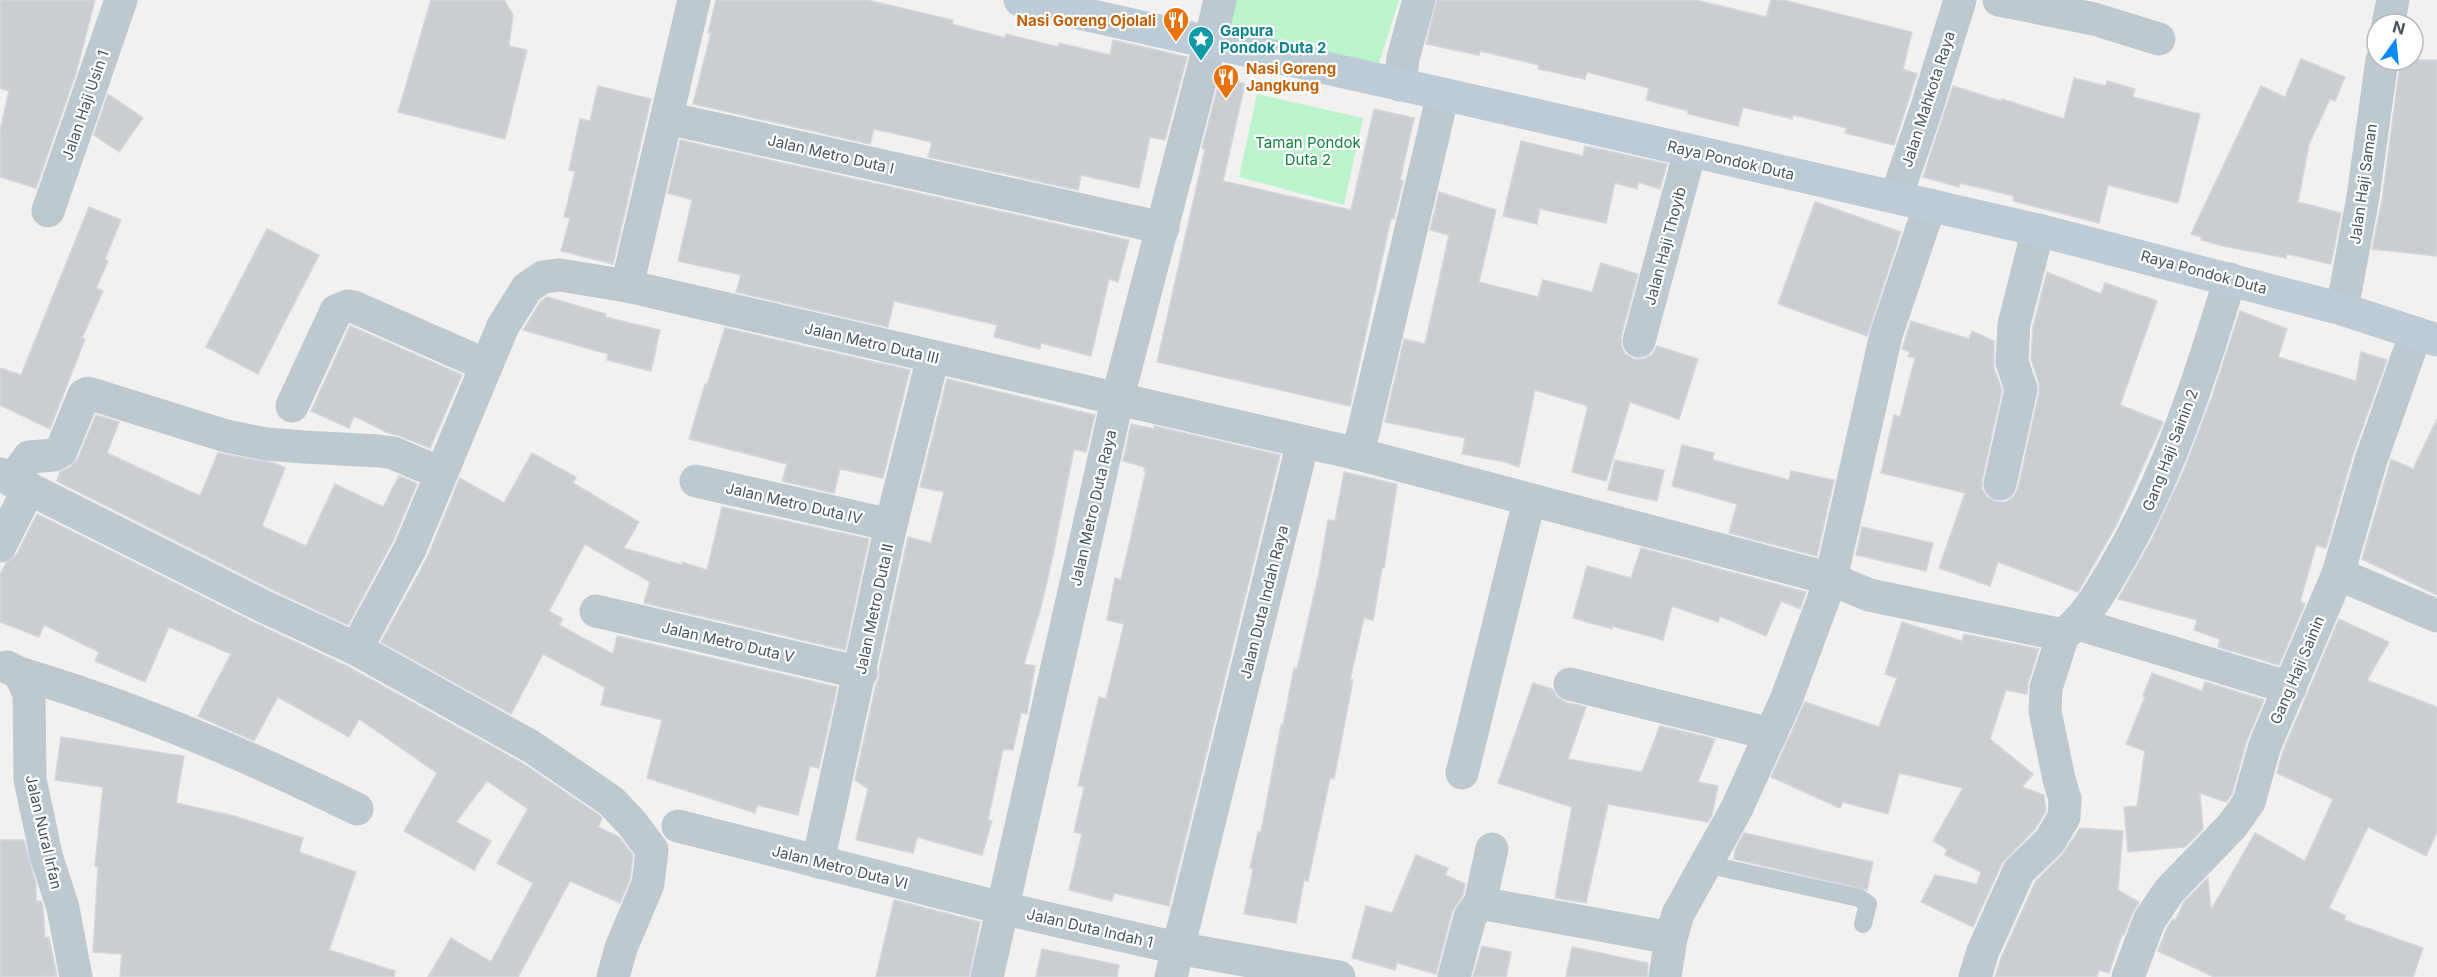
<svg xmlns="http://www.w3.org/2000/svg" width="2437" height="977" font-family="Inter,sans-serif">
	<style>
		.green { fill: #bbf3cb }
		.building { fill: #caced3; stroke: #d3d7dc; stroke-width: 1.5 }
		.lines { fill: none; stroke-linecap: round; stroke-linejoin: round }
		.service { stroke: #bccad0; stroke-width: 18 }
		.minor { stroke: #bccad0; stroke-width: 33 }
		.tertiary { stroke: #bccad0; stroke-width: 33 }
		.secondary { stroke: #bccbd5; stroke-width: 33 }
		.labels { text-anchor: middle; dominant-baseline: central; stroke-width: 4.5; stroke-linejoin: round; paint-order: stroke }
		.food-label { font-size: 15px; font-weight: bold; fill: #c56008; stroke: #fff; text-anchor: end }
		.culture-label { font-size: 15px; font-weight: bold; fill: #0d838f; stroke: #fff; text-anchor: start }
		.street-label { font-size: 15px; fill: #46565f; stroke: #fff }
		.park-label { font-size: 15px; fill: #0f833c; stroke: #fff }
	</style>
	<rect width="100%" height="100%" fill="#f3f0f0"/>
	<g class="green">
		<path d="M 1233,0 L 1399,0 L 1379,63 L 1225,34 Z"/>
		<path d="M 1257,94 L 1363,118 L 1344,205 L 1239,177 Z"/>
	</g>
	<g class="building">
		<path d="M 0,0 L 95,0 L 76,73 L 36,188 L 0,177 L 0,131 L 9,91 L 0,88 Z"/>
		<path d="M 431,0 L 504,0 L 513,15 L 509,46 L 527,50 L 505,139 L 398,112 Z"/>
		<path d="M 716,0 L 867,0 L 953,20 L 952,24 L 1005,38 L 1006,34 L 1058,47 L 1059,43 L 1110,55 L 1113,40 L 1187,57 L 1165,140 L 1150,137 L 1139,188 L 1081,175 L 1078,190 L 928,157 L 932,142 L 874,129 L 870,144 L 693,104 L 711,33 L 708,33 Z"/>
		<path d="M 1437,0 L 1696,0 L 1766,17 L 1771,0 L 1783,0 L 1912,32 L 1903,69 L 1917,74 L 1894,145 L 1845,133 L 1847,128 L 1793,115 L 1792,119 L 1743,107 L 1738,126 L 1688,114 L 1688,111 L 1646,100 L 1649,88 L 1587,72 L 1585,79 L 1538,69 L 1539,65 L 1480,51 L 1479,55 L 1426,44 Z"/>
		<path d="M 2301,59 L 2345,77 L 2335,101 L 2330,99 L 2309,144 L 2298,202 L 2341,213 L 2331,264 L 2287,254 L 2286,258 L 2223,246 L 2201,240 L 2202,237 L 2191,234 L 2261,86 L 2285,97 Z"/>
		<path d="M 2404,60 L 2437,60 L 2437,256 L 2372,249 L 2382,200 L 2399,72 Z"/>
		<path d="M 1220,78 L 1245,84 L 1223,181 L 1351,210 L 1374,109 L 1414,118 L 1400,180 L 1403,181 L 1394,219 L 1391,218 L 1350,406 L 1157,362 L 1205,149 L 1202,148 Z"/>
		<path d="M 2074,78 L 2106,86 L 2107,81 L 2135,89 L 2133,97 L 2200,114 L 2178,203 L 2108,185 L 2099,223 L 2013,201 L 2014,196 L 1960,183 L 1959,187 L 1923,177 L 1953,86 L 2001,101 L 2002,99 L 2064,119 Z"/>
		<path d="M 598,86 L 651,99 L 613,264 L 561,251 L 570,218 L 564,217 L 575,172 L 569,170 L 580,119 L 590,121 Z"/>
		<path d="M 108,94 L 143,118 L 119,152 L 94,135 Z"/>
		<path d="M 680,140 L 1129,240 L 1118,282 L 1109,279 L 1091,356 L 1041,343 L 1040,349 L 994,337 L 997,325 L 894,301 L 888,327 L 736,292 L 741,275 L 678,261 L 692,200 L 668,193 Z"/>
		<path d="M 1521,141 L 1583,156 L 1585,146 L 1667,164 L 1660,189 L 1638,182 L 1637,189 L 1615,183 L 1606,223 L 1540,209 L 1537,224 L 1503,216 Z"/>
		<path d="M 1439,192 L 1496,210 L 1479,282 L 1538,297 L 1543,280 L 1592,292 L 1601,263 L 1638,274 L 1621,336 L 1621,345 L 1625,354 L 1634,359 L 1643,359 L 1652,355 L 1657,346 L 1698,359 L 1679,419 L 1630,402 L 1606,481 L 1572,472 L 1588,406 L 1535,390 L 1519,467 L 1505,462 L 1462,454 L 1465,438 L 1385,422 L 1404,339 L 1425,344 L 1449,235 L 1430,230 Z"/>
		<path d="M 1815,202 L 1901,232 L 1867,336 L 1778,304 Z"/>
		<path d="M 89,207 L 121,220 L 105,259 L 108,261 L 96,288 L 103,291 L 82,338 L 85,339 L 50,429 L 0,405 L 0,368 L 21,375 Z"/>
		<path d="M 267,229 L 319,255 L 258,374 L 206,347 Z"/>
		<path d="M 2047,272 L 2101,294 L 2105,283 L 2157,301 L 2120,405 L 2163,422 L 2117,524 L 2078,592 L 1998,562 L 1990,586 L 1939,568 L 1965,493 L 1881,473 L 1894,415 L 1900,417 L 1915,358 L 1908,356 L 1910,352 L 1902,349 L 1911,321 L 1969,339 L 1972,331 L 1994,341 L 1994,368 L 2002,390 L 1982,480 L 1982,489 L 1987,497 L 1997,502 L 2006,502 L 2014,496 L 2018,488 L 2039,393 L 2039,383 L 2031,359 L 2033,327 Z"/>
		<path d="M 547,297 L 606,314 L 605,317 L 660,330 L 651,371 L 607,360 L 608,354 L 523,330 L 541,301 Z"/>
		<path d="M 2240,311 L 2287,329 L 2278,357 L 2356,381 L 2361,352 L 2387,360 L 2353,454 L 2326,548 L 2316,545 L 2300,602 L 2305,604 L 2279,665 L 2218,647 L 2220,639 L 2194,630 L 2197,620 L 2118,599 L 2151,541 L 2184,470 L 2212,397 Z"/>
		<path d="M 350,326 L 462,375 L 430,448 L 400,436 L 388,433 L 354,416 L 349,428 L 311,411 Z"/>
		<path d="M 725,328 L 910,370 L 883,478 L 840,469 L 834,493 L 782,481 L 787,464 L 689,439 L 705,384 L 707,385 Z"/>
		<path d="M 947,379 L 1095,415 L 1086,452 L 1074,449 L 1053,555 L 1041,607 L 1024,664 L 1035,666 L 1027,714 L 1021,713 L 1013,750 L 1003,749 L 988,820 L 992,821 L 982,855 L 917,837 L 913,853 L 856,840 L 868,789 L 855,780 L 876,684 L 879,677 L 879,669 L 908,537 L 931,543 L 944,492 L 920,487 Z"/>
		<path d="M 96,415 L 119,422 L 107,453 L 200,496 L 218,453 L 274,463 L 285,468 L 262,526 L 306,546 L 335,484 L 383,507 L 399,476 L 417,484 L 393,541 L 348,625 L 271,589 L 57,481 L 60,472 L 70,467 L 78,458 Z"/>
		<path d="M 2437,419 L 2437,595 L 2362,559 L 2391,459 L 2413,469 Z"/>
		<path d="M 1131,424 L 1154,429 L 1154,426 L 1280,455 L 1169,906 L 1114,893 L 1112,901 L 1069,890 L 1082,834 L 1074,832 L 1084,787 L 1078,786 L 1099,697 L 1106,699 L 1124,624 L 1107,620 L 1115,578 L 1121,580 L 1146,471 L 1144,471 L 1145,467 L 1123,461 Z"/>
		<path d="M 1682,445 L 1714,453 L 1713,460 L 1789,480 L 1791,471 L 1834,480 L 1817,556 L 1729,533 L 1737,504 L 1672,486 Z"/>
		<path d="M 532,453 L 576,477 L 573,483 L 639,522 L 624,548 L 682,565 L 682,562 L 707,570 L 722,507 L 869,539 L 845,650 L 644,603 L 650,582 L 585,544 L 549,611 L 563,619 L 559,625 L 613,654 L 617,636 L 837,687 L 819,768 L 810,766 L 798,815 L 757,805 L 755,813 L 647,778 L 662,720 L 601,705 L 605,687 L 543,654 L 511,714 L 381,642 L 427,558 L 460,478 L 504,503 Z"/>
		<path d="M 1615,460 L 1664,470 L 1657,501 L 1608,490 Z"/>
		<path d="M 1344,472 L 1397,484 L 1384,568 L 1382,568 L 1373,620 L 1364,618 L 1350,680 L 1353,680 L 1334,779 L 1330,778 L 1308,881 L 1304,880 L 1296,923 L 1244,914 L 1253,869 L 1250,868 L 1258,832 L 1261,832 L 1281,725 L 1283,725 L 1294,668 L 1297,669 L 1319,573 L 1328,520 L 1335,521 Z"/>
		<path d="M 37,514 L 255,623 L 347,666 L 522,763 L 599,815 L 602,818 L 598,827 L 619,837 L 633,855 L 630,879 L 620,903 L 570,881 L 518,977 L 428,977 L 451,938 L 491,962 L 533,883 L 497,863 L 528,809 L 487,781 L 456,822 L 491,841 L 474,870 L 404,831 L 437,773 L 359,719 L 349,737 L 278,697 L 254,741 L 198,716 L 231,654 L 169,627 L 145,682 L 95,661 L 99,652 L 44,625 L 39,637 L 0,622 L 0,575 L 6,563 L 17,554 Z"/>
		<path d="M 1862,527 L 1933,543 L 1926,571 L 1856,555 Z"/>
		<path d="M 1641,548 L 1806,592 L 1800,609 L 1781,601 L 1766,636 L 1720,616 L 1718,622 L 1672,606 L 1663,640 L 1612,626 L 1612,629 L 1573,618 L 1587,566 L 1631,578 Z"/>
		<path d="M 2339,619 L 2389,642 L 2367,680 L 2437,707 L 2437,832 L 2426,856 L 2368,827 L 2329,908 L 2346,916 L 2344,920 L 2423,948 L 2413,977 L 2214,977 L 2158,951 L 2166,930 L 2173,919 L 2175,921 L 2184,902 L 2208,878 L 2211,910 L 2255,833 L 2305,861 L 2333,799 L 2277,773 L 2283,751 Z"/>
		<path d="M 1902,622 L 1962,641 L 1964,634 L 2039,649 L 2028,683 L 2027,694 L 2006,690 L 1990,739 L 2033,774 L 2022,787 L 2044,795 L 2046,811 L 2035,829 L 2002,863 L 1973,927 L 1921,902 L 1935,875 L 1977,884 L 1981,872 L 1945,855 L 1947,849 L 1933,841 L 1963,788 L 1899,773 L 1888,814 L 1843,802 L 1840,808 L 1771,777 L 1805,702 L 1879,727 L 1897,678 L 1885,674 Z"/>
		<path d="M 2152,673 L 2202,691 L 2205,682 L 2264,700 L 2247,740 L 2232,794 L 2226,802 L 2200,793 L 2203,829 L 2185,847 L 2128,852 L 2124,807 L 2137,806 L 2145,751 L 2126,744 L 2145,697 L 2143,696 Z"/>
		<path d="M 1533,683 L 1552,689 L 1557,697 L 1565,702 L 1586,707 L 1568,759 L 1642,772 L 1660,726 L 1715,739 L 1698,782 L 1718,786 L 1712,815 L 1708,822 L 1608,804 L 1586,903 L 1555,898 L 1572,807 L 1498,783 Z"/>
		<path d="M 61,737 L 184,756 L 176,803 L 234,816 L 303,838 L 299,852 L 356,872 L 329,950 L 395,971 L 394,977 L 120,977 L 122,954 L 93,952 L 98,867 L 95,866 L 103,787 L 55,780 Z"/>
		<path d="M 2080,828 L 2123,831 L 2118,890 L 2139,902 L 2132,914 L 2124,935 L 2122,934 L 2109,973 L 2099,970 L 2097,977 L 1995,977 L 2001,958 L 2035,882 L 2063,854 Z"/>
		<path d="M 1744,833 L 1873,862 L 1867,890 L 1734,859 L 1735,850 Z"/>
		<path d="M 0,840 L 24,840 L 36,884 L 36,901 L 41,901 L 43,907 L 45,938 L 49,937 L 57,976 L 0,977 Z"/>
		<path d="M 1416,855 L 1448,868 L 1445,875 L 1465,884 L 1463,895 L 1452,912 L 1436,974 L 1397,963 L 1395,970 L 1352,958 L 1366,906 L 1392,913 Z"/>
		<path d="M 894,900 L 980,922 L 969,977 L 876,977 Z"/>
		<path d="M 1482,946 L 1511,952 L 1506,977 L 1473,977 Z"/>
		<path d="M 1572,947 L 1648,963 L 1647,977 L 1566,977 Z"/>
		<path d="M 1042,949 L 1119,965 L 1117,977 L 1036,977 Z"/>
	</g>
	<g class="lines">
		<path class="service" d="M 1705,864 L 1859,898 L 1868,904 L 1863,924"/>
		<g class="minor">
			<path d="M 1999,0 L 2094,19 L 2159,39"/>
			<path d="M 2388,24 L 2393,0"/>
			<path d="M 1400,85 L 1403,58 L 1419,0"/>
			<path d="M 667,118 L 1163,228"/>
			<path d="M 1896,197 L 1926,110 L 1960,0"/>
			<path d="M 48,211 L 121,0"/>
			<path d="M 627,286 L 694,0"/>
			<path d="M 2342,309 L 2363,197 L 2382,60"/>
			<path d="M 1639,341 L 1690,151"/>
			<path d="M 292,406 L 336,311 L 348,306 L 354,307 L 486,365"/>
			<path d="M 1358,454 L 1443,94"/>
			<path d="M 0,474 L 263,606 L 356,649 L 532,747 L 611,801 L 631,822 L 652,850 L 648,884 L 621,948 L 613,977"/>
			<path d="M 12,481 L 29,457 L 54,455 L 61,451 L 84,395 L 88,393 L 226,436 L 266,444 L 304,447 L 379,451 L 393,453 L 440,473"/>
			<path d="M 696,481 L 891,525"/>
			<path d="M 2000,484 L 2021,389 L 2012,362 L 2014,324 L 2038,230"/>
			<path d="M 0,546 L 29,488"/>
			<path d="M 2338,574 L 2437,616"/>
			<path d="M 596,611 L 861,673"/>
			<path d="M 2078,624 L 2290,688"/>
			<path d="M 2063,635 C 2087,617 2100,592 2115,567 C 2168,478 2200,378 2230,279"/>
			<path d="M 356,649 L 410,549 L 503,326 L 527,288 L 543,277 L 560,275 L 627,286 L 1358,454 L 1831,579 L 1869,595 L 2063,635 L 2046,688 L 2045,711 L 2059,779 L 2065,799 L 2064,817 L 2050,841 L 2019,871 L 1983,951 L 1975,977"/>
			<path d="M 7,667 L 19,673 L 29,693 L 30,779 L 46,855 L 63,908 L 76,977"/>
			<path d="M 19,673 C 134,707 249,756 357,809"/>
			<path d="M 1570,684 L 1771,734"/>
			<path d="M 1462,773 L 1529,501"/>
			<path d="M 678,826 L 1002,908 L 1177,948 L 1339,977"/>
			<path d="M 818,862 L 891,525 L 933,357"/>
			<path d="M 1480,903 L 1671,938"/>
			<path d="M 987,977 L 1118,397 L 1210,43"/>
			<path d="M 1171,977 L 1303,442"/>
			<path d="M 1454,977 L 1470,917 L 1480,903 L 1492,849"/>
			<path d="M 1665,977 L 1671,938 L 1678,914 L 1736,810 L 1786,700 L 1831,579 L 1886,335 L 1930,205"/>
			<path d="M 2128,977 L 2149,921 L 2169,891 L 2232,826 L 2249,802 L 2265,745 L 2338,574 L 2371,460 L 2416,333"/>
		</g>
		<path class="tertiary" d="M 1210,43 L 1220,0"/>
		<path class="secondary" d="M 1020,0 L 1443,94 L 2038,230 L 2342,309 L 2437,340"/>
	</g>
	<defs>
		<g id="restaurant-pin" transform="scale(1.35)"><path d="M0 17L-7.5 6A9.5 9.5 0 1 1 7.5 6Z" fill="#e8710a" stroke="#fff"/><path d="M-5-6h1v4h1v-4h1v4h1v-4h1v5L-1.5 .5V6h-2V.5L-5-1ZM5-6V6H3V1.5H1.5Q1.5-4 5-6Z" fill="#fff"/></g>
		<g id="sight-pin" transform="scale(1.35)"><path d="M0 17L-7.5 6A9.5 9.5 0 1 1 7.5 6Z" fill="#0f9aa8" stroke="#fff"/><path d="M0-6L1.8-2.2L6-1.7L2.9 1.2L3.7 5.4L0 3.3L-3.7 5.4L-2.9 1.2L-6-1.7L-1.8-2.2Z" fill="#fff"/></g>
	</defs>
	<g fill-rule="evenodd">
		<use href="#restaurant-pin" x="1176" y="20"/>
		<use href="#sight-pin" x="1201" y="39"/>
		<use href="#restaurant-pin" x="1226" y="77"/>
	</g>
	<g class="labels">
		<g class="food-label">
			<text x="1156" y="20">Nasi Goreng Ojolali</text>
			<text x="1246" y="68" text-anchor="start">Nasi Goreng<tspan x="1246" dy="17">Jangkung</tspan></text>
		</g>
		<g class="culture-label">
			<text x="1220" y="30">Gapura<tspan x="1220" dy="17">Pondok Duta 2</tspan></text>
		</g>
		<g class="street-label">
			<text transform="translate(1928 99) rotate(-72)">Jalan Mahkota Raya</text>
			<text transform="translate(85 105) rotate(-71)">Jalan Haji Usin 1</text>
			<text transform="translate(831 154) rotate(13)">Jalan Metro Duta I</text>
			<text transform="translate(1731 160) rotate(13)">Raya Pondok Duta</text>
			<text transform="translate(2363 184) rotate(-82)">Jalan Haji Saman</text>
			<text transform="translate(1665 246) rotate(-75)">Jalan Haji Thoyib</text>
			<text transform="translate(2204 272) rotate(15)">Raya Pondok Duta</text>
			<text transform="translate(872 343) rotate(13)">Jalan Metro Duta III</text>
			<text transform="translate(2170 450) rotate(-69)">Gang Haji Sainin 2</text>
			<text transform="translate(794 503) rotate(13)">Jalan Metro Duta IV</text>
			<text transform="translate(1093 508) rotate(-77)">Jalan Metro Duta Raya</text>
			<text transform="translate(1264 602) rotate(-76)">Jalan Duta Indah Raya</text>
			<text transform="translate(874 609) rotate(-78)">Jalan Metro Duta II</text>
			<text transform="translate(728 642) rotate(13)">Jalan Metro Duta V</text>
			<text transform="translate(2297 670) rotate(-67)">Gang Haji Sainin</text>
			<text transform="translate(44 832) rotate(77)">Jalan Nural Irfan</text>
			<text transform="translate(840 867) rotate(14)">Jalan Metro Duta VI</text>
			<text transform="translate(1090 928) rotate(13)">Jalan Duta Indah 1</text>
		</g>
		<g class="park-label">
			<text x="1308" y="142">Taman Pondok<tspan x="1308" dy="17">Duta 2</tspan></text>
		</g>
	</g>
	<g transform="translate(2395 42) rotate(15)"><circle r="28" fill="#ffffff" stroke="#b5bbbf" stroke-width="1.5"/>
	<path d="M0-4.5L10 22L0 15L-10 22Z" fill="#098af4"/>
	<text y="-9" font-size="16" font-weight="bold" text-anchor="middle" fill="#46565f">N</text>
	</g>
</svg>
